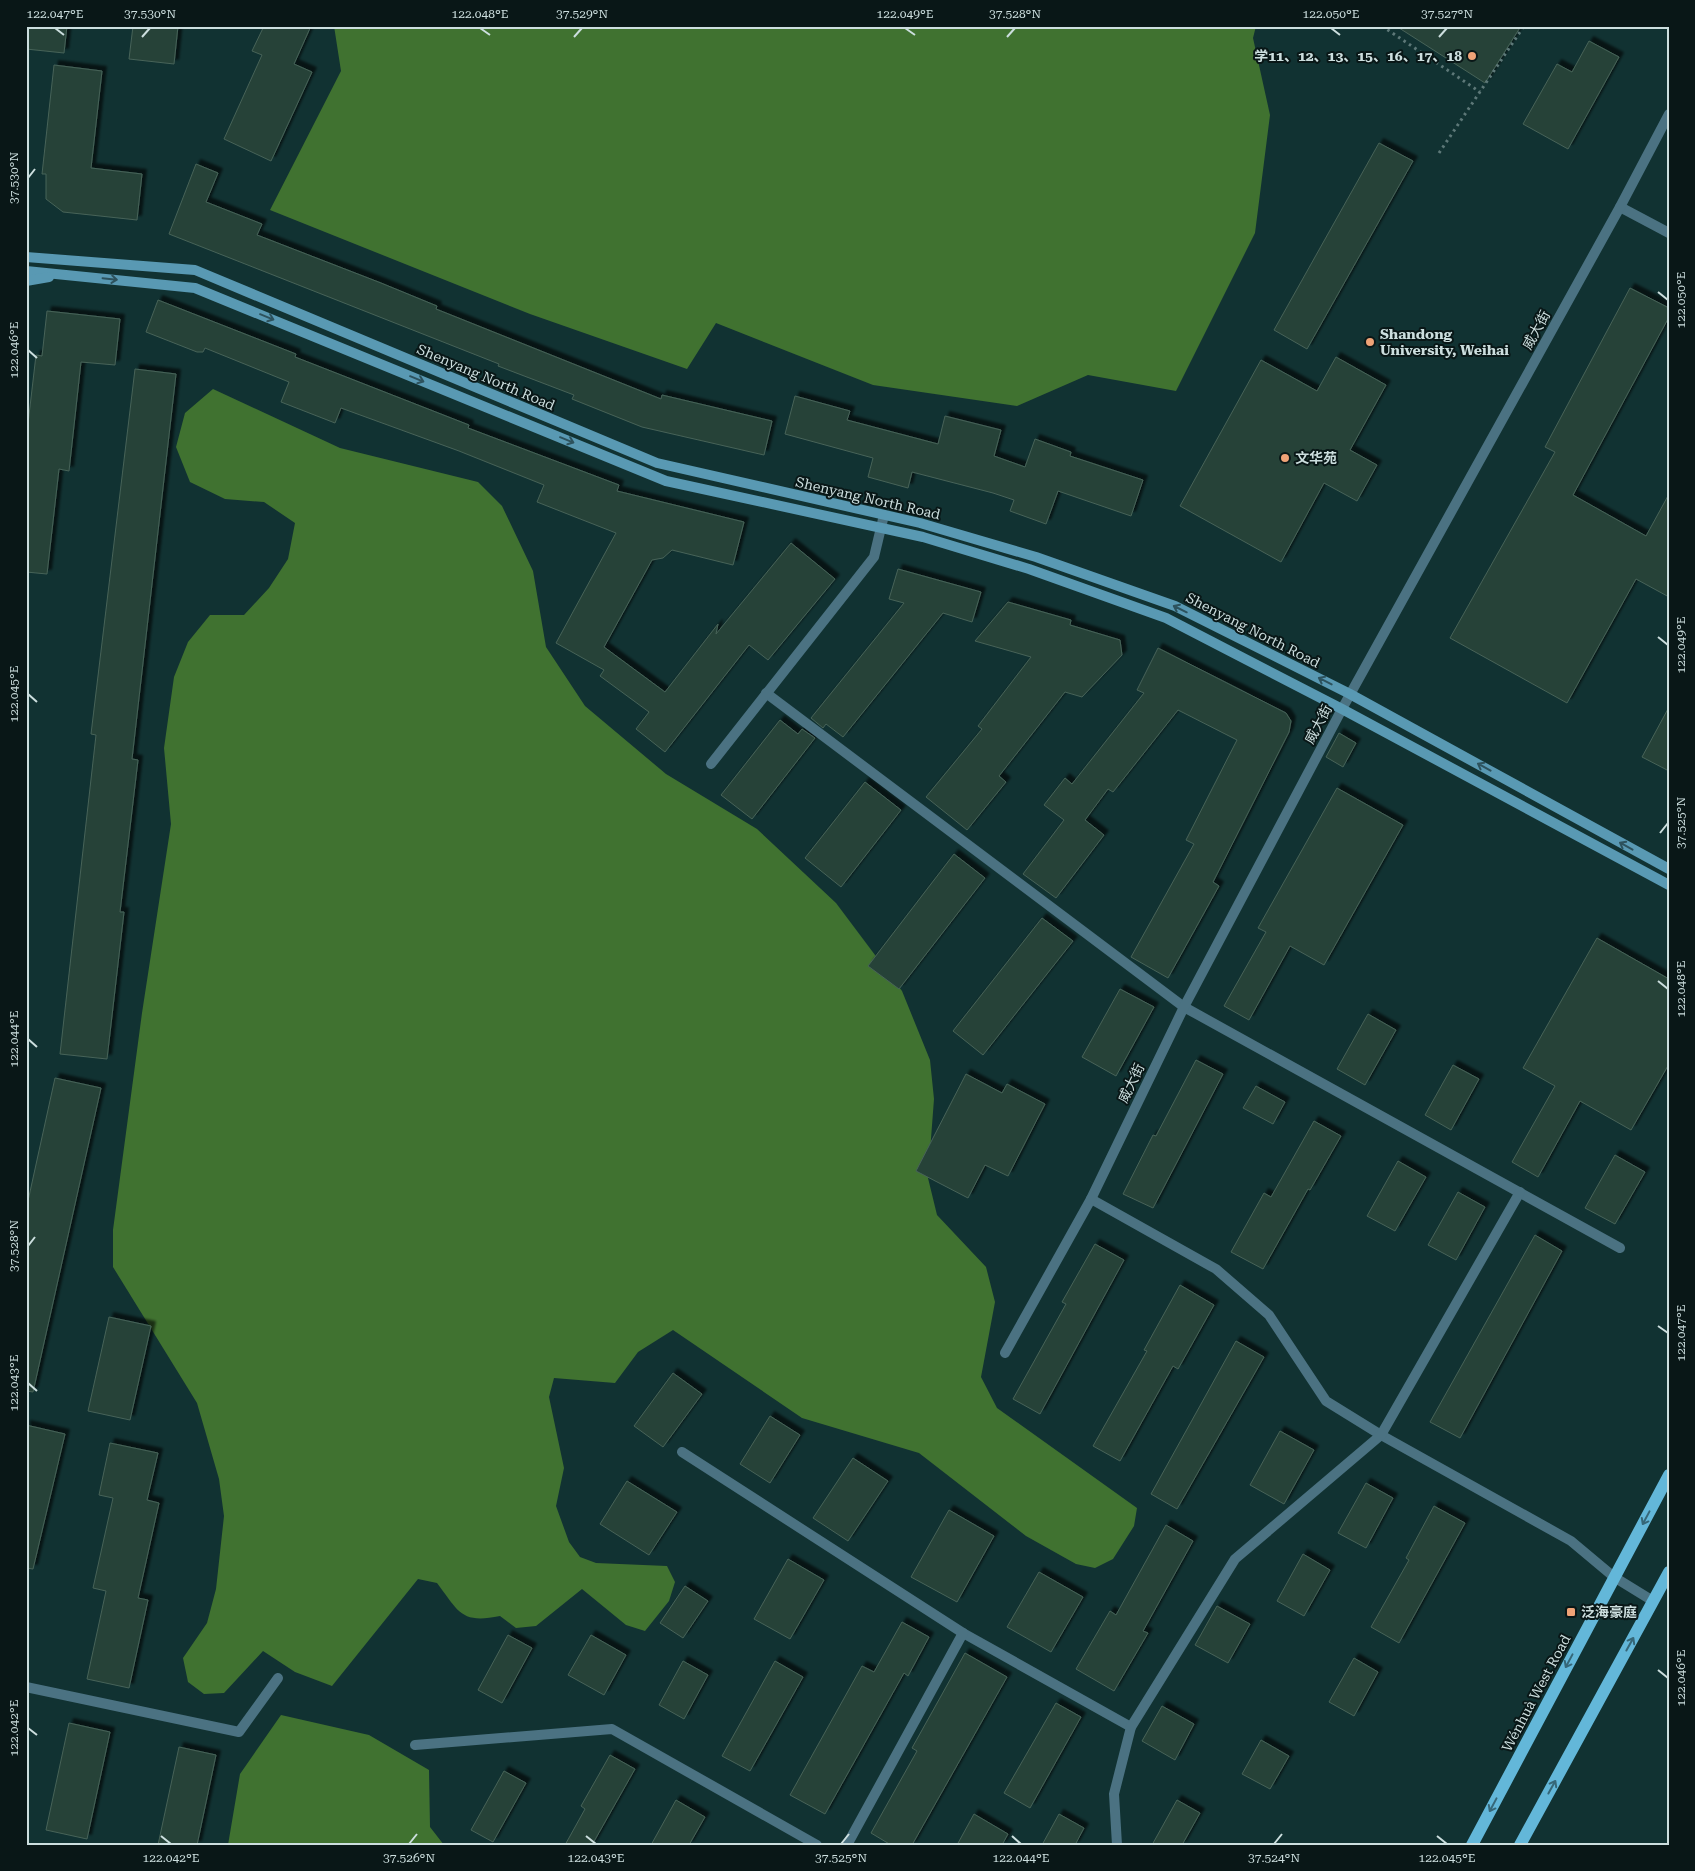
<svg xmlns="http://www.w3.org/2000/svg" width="1695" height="1871" font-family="'Roboto Serif','Noto Sans SC',serif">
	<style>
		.forest { fill: #407230 }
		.building { fill: #274238; stroke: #476358; filter: url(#shadow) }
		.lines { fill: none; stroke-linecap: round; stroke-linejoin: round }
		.path { stroke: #5d7878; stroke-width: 3; stroke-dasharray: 2.5 4; stroke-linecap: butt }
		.lane { stroke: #4b7282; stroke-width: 10 }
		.street { stroke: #4b7282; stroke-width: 10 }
		.secondary { stroke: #5999b3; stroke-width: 10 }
		.primary { stroke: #63b7d9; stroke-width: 12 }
		.oneway { stroke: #2d525d }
		.oneway2 { stroke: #366778 }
		.ticks { fill: none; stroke: #ccdede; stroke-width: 2 }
		.poi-dot { fill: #efa377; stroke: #091717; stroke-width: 2 }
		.labels { text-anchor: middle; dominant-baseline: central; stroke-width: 4; stroke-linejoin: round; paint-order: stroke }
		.poi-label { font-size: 14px; font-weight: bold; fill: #ccdede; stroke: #091717; text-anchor: start }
		.street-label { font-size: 14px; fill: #ccdede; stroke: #091717 }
		.neatline { fill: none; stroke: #ccdede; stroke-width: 2 }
		.ticks-label { font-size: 12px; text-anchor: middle; fill: #ccdede }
	</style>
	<defs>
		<filter id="shadow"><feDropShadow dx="4.5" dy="-4.5" stdDeviation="1" flood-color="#0009"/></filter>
	</defs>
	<rect width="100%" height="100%" fill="#113232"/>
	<g class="forest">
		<path d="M 334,26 L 1256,26 L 1253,38 L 1270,115 L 1255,233 L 1176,391 L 1088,375 L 1017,406 L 873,385 L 716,323 L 687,369 L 530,314 L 270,210 L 341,71 Z"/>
		<path d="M 213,389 L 340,448 L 478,482 L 502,506 L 533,571 L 546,647 L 585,706 L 666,774 L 757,829 L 836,903 L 902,991 L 930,1060 L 934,1099 L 928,1178 L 937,1215 L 986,1267 L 995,1302 L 981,1377 L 997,1408 L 1137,1508 L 1134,1526 L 1113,1559 L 1095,1568 L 1076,1564 L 1026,1536 L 919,1453 L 802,1418 L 673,1330 L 638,1352 L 615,1383 L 554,1378 L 549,1397 L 564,1468 L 556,1506 L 569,1542 L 580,1557 L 596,1563 L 667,1566 L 675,1582 L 669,1601 L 645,1631 L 626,1625 L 582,1589 L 536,1626 L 516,1628 L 500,1616 C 461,1624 459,1612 437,1583 L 418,1579 L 332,1686 L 295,1672 L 263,1651 L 224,1693 L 204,1694 L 188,1682 L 183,1658 L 207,1623 L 216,1589 L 224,1516 L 219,1479 L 197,1403 L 113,1267 L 113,1230 L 142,1013 L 171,824 L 164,748 L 174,677 L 188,642 L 210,615 L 244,615 L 269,588 L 288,559 L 295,523 L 264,502 L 225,499 L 190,482 L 176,447 L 185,413 Z"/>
		<path d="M 281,1715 L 369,1735 L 429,1770 L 430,1827 L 444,1845 L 228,1845 L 240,1774 Z"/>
	</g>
	<g class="building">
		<path d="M 26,26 L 67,26 L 64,53 L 26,49 Z"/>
		<path d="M 133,26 L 178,26 L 174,64 L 129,59 Z"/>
		<path d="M 264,26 L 311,26 L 294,64 L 312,72 L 271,161 L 224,139 L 262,55 L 252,51 Z"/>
		<path d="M 1396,26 L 1521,26 L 1485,83 Z"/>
		<path d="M 1589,41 L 1619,57 L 1568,149 L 1523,124 L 1557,64 L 1572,72 Z"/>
		<path d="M 54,65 L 102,71 L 91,168 L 142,174 L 137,220 L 63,212 L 46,199 L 46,174 L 42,174 Z"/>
		<path d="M 1379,143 L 1413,161 L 1307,349 L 1274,330 Z"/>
		<path d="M 196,164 L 218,173 L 206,202 L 262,224 L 257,235 L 381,283 L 437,306 L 436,309 L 661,399 L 662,395 L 772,421 L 764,455 L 642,427 L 572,399 L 574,395 L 498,366 L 499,364 L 169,234 Z"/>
		<path d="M 1630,288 L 1669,308 L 1669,317 L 1573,495 L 1646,536 L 1669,494 L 1669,597 L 1636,579 L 1567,703 L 1450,638 L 1555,452 L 1545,447 Z"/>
		<path d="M 158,300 L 296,354 L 295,357 L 469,425 L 468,428 L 619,485 L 617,491 L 744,522 L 733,565 L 672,550 L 663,558 L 652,560 L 604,647 L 665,692 L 718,624 L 716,634 L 791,543 L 835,579 L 768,660 L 749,645 L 665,752 L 636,729 L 649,712 L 600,676 L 604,670 L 556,643 L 616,533 L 537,502 L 544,485 L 459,451 L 341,408 L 335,423 L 281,402 L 289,382 L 205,348 L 203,352 L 197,352 L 146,332 Z"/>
		<path d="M 47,311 L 120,319 L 115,365 L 81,362 L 69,471 L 59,469 L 47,574 L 26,572 L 26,441 L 36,355 L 42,356 Z"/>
		<path d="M 1336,357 L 1386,385 L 1350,450 L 1377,465 L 1357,501 L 1324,483 L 1281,562 L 1180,506 L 1261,360 L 1317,391 Z"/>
		<path d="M 135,369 L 176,374 L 132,759 L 138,760 L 120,912 L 124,912 L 107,1059 L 60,1054 L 96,735 L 91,734 Z"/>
		<path d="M 795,396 L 850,411 L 847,420 L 938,444 L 945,416 L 1001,430 L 994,456 L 1025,467 L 1035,439 L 1071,452 L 1070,456 L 1143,480 L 1131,516 L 1058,491 L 1046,524 L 1010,511 L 1014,500 L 993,493 L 912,472 L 908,488 L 868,477 L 873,458 L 785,434 Z"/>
		<path d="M 898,569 L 981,592 L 972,622 L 943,613 L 843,737 L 826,724 L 823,728 L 811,718 L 904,603 L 889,599 Z"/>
		<path d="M 1008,602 L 1071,620 L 1070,625 L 1120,640 L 1122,655 L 1082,697 L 1065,692 L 999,776 L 1006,782 L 967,830 L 926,797 L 982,729 L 978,726 L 1031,657 L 975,641 Z"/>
		<path d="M 1158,648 L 1286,713 L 1291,721 L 1289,732 L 1213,882 L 1219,886 L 1168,978 L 1131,957 L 1194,844 L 1186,840 L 1237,740 L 1178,710 L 1113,792 L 1108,789 L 1085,820 L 1104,835 L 1056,898 L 1023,874 L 1064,820 L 1044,805 L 1065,778 L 1072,784 L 1144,693 L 1137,690 Z"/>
		<path d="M 1669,707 L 1669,771 L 1642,757 Z"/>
		<path d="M 780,720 L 798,734 L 802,729 L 815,738 L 752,819 L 721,795 Z"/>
		<path d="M 1339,733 L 1356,743 L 1343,767 L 1326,757 Z"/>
		<path d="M 865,782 L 901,810 L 841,887 L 805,858 Z"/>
		<path d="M 1337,788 L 1403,825 L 1324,965 L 1290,946 L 1249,1020 L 1224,1006 L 1266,932 L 1258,928 Z"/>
		<path d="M 954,854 L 985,878 L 899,989 L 868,966 Z"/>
		<path d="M 1042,918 L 1073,941 L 983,1055 L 953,1031 Z"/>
		<path d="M 1597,938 L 1669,979 L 1669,1064 L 1631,1130 L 1580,1101 L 1538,1177 L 1512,1162 L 1555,1086 L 1523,1068 Z"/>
		<path d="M 1120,989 L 1154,1007 L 1116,1076 L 1082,1057 Z"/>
		<path d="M 1368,1014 L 1396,1030 L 1365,1085 L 1337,1069 Z"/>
		<path d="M 1196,1060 L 1223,1074 L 1153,1208 L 1123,1194 L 1153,1135 L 1156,1136 Z"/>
		<path d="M 1453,1065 L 1479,1079 L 1451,1130 L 1425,1115 Z"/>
		<path d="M 966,1074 L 1002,1093 L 1007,1084 L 1045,1104 L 1008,1176 L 985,1165 L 968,1198 L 916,1171 Z"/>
		<path d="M 55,1078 L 101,1088 L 33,1392 L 26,1391 L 26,1210 Z"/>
		<path d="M 1256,1086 L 1285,1102 L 1273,1124 L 1243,1108 Z"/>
		<path d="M 1314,1121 L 1341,1136 L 1310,1190 L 1308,1189 L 1263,1269 L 1231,1252 L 1264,1193 L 1271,1197 Z"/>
		<path d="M 1615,1155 L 1645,1172 L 1615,1224 L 1585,1208 Z"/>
		<path d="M 1398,1161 L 1426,1177 L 1395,1231 L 1367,1216 Z"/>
		<path d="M 1458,1192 L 1485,1207 L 1456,1260 L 1428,1245 Z"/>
		<path d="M 1535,1235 L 1562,1251 L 1460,1438 L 1430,1422 Z"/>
		<path d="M 1095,1244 L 1124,1260 L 1040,1414 L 1013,1399 L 1066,1304 L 1062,1302 Z"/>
		<path d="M 1180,1285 L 1214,1305 L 1178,1369 L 1173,1366 L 1120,1461 L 1093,1446 L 1147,1351 L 1144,1350 Z"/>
		<path d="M 109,1317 L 151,1326 L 130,1420 L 88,1411 Z"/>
		<path d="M 1236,1341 L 1264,1357 L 1177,1509 L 1151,1494 Z"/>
		<path d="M 673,1373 L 702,1394 L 663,1447 L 634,1426 Z"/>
		<path d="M 770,1416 L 800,1435 L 770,1483 L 740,1464 Z"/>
		<path d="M 26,1425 L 65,1434 L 33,1569 L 26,1568 Z"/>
		<path d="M 1280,1431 L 1314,1450 L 1284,1504 L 1250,1485 Z"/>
		<path d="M 110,1443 L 158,1453 L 147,1500 L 159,1503 L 138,1598 L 148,1600 L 129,1688 L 87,1679 L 106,1591 L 93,1588 L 113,1498 L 99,1495 Z"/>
		<path d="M 853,1458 L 888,1481 L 848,1541 L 813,1518 Z"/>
		<path d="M 627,1481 L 677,1512 L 649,1555 L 600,1524 Z"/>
		<path d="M 1366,1483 L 1393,1498 L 1366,1548 L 1338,1533 Z"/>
		<path d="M 1434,1506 L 1465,1523 L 1399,1643 L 1371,1627 L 1409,1560 L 1406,1558 Z"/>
		<path d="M 949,1510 L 994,1536 L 957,1602 L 911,1577 Z"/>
		<path d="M 1166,1525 L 1193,1541 L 1143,1631 L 1148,1633 L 1114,1691 L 1076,1669 L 1110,1611 L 1116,1615 Z"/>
		<path d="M 1303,1554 L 1330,1570 L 1304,1616 L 1277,1601 Z"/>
		<path d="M 788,1559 L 824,1580 L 790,1639 L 754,1619 Z"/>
		<path d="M 1039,1572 L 1083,1597 L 1051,1652 L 1007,1627 Z"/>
		<path d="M 685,1586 L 708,1601 L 683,1638 L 660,1623 Z"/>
		<path d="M 1217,1606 L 1250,1624 L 1228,1663 L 1195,1645 Z"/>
		<path d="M 902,1622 L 929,1637 L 908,1676 L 904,1673 L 825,1814 L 790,1795 L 862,1666 L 874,1672 Z"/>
		<path d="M 508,1635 L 532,1648 L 502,1703 L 478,1690 Z"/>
		<path d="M 591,1635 L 626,1655 L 604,1695 L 568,1675 Z"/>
		<path d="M 965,1653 L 1007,1677 L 912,1845 L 891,1845 L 871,1833 L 917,1751 L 912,1748 Z"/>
		<path d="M 1354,1658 L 1378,1672 L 1354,1716 L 1329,1702 Z"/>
		<path d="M 683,1661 L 708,1675 L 684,1719 L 659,1705 Z"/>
		<path d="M 775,1661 L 803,1677 L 750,1771 L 722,1756 Z"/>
		<path d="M 1056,1703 L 1081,1717 L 1030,1808 L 1004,1793 Z"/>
		<path d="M 1162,1706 L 1194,1724 L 1175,1760 L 1142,1741 Z"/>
		<path d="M 69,1723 L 110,1732 L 87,1839 L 46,1830 Z"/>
		<path d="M 1261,1740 L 1289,1756 L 1270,1789 L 1242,1774 Z"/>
		<path d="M 179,1747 L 216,1755 L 197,1845 L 158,1845 Z"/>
		<path d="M 610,1755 L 635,1769 L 592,1845 L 565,1845 L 585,1809 L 581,1806 Z"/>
		<path d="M 504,1771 L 526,1783 L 493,1842 L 471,1830 Z"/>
		<path d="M 676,1800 L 705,1817 L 689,1845 L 651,1845 Z"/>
		<path d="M 1177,1800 L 1200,1813 L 1182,1845 L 1152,1845 Z"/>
		<path d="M 974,1814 L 1008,1834 L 1002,1845 L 957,1845 Z"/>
		<path d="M 1059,1814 L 1084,1828 L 1075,1845 L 1042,1845 Z"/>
	</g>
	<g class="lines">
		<g class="path">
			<path d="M 1382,26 L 1480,92"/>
			<path d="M 1439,153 L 1524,26"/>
		</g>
		<g class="lane">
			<path d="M 766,693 L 1184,1007 L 1620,1248"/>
			<path d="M 1091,1199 L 1216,1269 L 1269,1315 L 1326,1401 L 1381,1435 L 1571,1541 L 1614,1577 L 1653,1601"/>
			<path d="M 682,1452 L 963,1633 L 1131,1727"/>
			<path d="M 415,1745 L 612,1729 L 817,1845"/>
			<path d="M 847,1845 L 963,1633"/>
			<path d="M 1117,1845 L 1114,1794 L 1131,1727 L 1235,1559 L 1381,1435 L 1520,1192"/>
		</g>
		<g class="street">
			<path d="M 1620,207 L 1669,233"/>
			<path d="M 711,764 L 874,557 L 884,515"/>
			<path d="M 1005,1353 L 1091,1199 L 1184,1007 L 1342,709 L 1620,207 L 1669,114"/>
			<path d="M 26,1687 L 239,1732 L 278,1678"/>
		</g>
		<g class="secondary">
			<path d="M 26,257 L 195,270 L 657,463 L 920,523 L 1036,557 L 1175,606 L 1350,694 L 1669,869"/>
			<path d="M 26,271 L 195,288 L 666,481 L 923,537 L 1029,569 L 1166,618 L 1342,709 L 1669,885"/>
			<path d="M 26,281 L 49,277"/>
		</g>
		<g class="primary">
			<path d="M 1472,1845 L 1669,1475"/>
			<path d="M 1520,1845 L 1669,1572"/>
		</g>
	</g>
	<defs><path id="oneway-shaft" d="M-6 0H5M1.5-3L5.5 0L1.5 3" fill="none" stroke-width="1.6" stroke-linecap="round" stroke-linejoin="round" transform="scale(1.25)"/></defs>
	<g class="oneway">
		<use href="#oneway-shaft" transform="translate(110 279) rotate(6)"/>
		<use href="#oneway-shaft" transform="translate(267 317) rotate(22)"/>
		<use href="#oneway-shaft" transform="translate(417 379) rotate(22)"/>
		<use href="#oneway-shaft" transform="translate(567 440) rotate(22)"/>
		<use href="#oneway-shaft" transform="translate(1180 609) rotate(-154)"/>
		<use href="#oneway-shaft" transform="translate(1325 681) rotate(-153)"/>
		<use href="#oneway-shaft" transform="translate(1484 767) rotate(-151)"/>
		<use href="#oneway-shaft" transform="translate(1626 846) rotate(-151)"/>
	</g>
	<g class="oneway2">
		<use href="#oneway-shaft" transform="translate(1646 1518) rotate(118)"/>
		<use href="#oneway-shaft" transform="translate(1630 1644) rotate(-61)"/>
		<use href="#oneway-shaft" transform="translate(1569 1661) rotate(118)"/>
		<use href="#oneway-shaft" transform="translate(1552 1787) rotate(-61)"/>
		<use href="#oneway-shaft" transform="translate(1493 1805) rotate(118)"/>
	</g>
	<path class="ticks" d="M 55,28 L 64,35M 480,28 L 490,35M 905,28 L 915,35M 1331,28 L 1340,35M 142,37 L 150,28M 574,37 L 582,28M 1007,37 L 1015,28M 1439,37 L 1447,28M 28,178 L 35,169M 1658,292 L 1668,300M 28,350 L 37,358M 1658,637 L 1668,645M 28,694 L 37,702M 1660,833 L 1668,823M 1658,981 L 1668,989M 28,1039 L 37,1047M 28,1246 L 35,1237M 1658,1326 L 1668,1333M 28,1383 L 37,1391M 1658,1670 L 1668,1678M 28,1728 L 37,1735M 161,1836 L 171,1844M 586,1836 L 596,1844M 1012,1836 L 1021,1844M 1437,1836 L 1447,1844M 409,1844 L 417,1834M 841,1844 L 849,1834M 1274,1844 L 1282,1834"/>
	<g class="poi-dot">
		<circle cx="1472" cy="56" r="5"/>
		<circle cx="1370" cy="342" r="5"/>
		<circle cx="1285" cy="458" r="5"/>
		<rect x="1566" y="1607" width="10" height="10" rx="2.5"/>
	</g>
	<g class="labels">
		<g class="poi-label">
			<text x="1462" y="56" text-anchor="end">学11、12、13、15、16、17、18</text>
			<text x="1380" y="334">Shandong<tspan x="1380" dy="16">University, Weihai</tspan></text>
			<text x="1295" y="458">文华苑</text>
			<text x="1581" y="1612">泛海豪庭</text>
		</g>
		<g class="street-label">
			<text transform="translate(1536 330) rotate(-61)">威大街</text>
			<text transform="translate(486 377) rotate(23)">Shenyang North Road</text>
			<text transform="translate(868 498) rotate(13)">Shenyang North Road</text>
			<text transform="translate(1253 630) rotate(27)">Shenyang North Road</text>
			<text transform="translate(1318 724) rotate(-62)">威大街</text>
			<text transform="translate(1131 1083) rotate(-64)">威大街</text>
			<text transform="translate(1536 1693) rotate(-62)">Wénhuà West Road</text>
		</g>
	</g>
	<rect width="1695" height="1871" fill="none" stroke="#091717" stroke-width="55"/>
	<rect x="28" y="28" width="1640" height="1816" class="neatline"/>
	<g class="ticks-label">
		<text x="55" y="18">122.047°E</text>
		<text x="150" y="18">37.530°N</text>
		<text x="480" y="18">122.048°E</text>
		<text x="582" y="18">37.529°N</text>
		<text x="905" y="18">122.049°E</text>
		<text x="1015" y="18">37.528°N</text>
		<text x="1331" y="18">122.050°E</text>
		<text x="1447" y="18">37.527°N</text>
		<text transform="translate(14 178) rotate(-90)" y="4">37.530°N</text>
		<text transform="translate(1681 300) rotate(-90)" y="4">122.050°E</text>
		<text transform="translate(14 350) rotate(-90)" y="4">122.046°E</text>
		<text transform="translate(1681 645) rotate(-90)" y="4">122.049°E</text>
		<text transform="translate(14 694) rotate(-90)" y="4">122.045°E</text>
		<text transform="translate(1681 823) rotate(-90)" y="4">37.525°N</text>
		<text transform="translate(1681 989) rotate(-90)" y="4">122.048°E</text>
		<text transform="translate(14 1039) rotate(-90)" y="4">122.044°E</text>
		<text transform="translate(14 1246) rotate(-90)" y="4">37.528°N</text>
		<text transform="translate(1681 1333) rotate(-90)" y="4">122.047°E</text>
		<text transform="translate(14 1383) rotate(-90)" y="4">122.043°E</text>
		<text transform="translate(1681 1678) rotate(-90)" y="4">122.046°E</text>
		<text transform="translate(14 1728) rotate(-90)" y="4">122.042°E</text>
		<text x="171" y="1862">122.042°E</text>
		<text x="409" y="1862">37.526°N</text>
		<text x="596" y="1862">122.043°E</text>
		<text x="841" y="1862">37.525°N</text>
		<text x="1021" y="1862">122.044°E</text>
		<text x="1274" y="1862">37.524°N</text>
		<text x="1447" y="1862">122.045°E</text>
	</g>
</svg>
